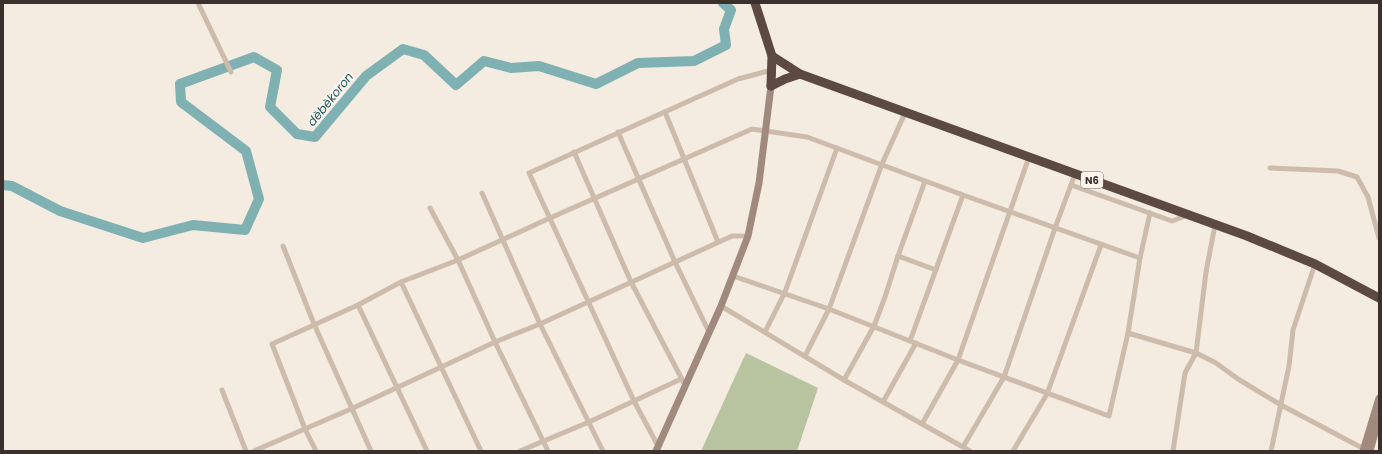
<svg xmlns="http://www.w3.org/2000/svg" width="1382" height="454" font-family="Poppins,sans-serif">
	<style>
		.green { fill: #b8c4a0 }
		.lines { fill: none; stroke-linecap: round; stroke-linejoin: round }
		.river { stroke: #7fb0b2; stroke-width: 10 }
		.street { stroke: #cdbbac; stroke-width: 5 }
		.secondary { stroke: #a18a7d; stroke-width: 7 }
		.highway { stroke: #5c4a42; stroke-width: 9 }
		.labels { text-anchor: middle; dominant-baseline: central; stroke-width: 4; stroke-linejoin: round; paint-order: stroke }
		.shield { fill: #fbf5ee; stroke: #756b66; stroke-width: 1 }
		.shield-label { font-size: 10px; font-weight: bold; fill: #3b302b }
		.water-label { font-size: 12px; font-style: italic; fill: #1f5a5e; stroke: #fbf5ee }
	</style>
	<rect width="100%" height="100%" fill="#f4ebe1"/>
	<path class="green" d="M 746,353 L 818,388 L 797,451 L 701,451 Z"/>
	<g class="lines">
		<path class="river" d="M 3,185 L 12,186 L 60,211 L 143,238 L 193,225 L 245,230 L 259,199 L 246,151 L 181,102 L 180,84 L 254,57 L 277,70 L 270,107 L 297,134 L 315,137 L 366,76 L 403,49 L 424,55 L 456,85 L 484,61 L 511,68 L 539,66 L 596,84 L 638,63 L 694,61 L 726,45 L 724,29 L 731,10 L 723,3"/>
		<g class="street">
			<path d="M 198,3 L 231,72"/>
			<path d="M 665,112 L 718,242"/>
			<path d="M 618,132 L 675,262 L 709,332"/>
			<path d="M 574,152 L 631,282 L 685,385"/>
			<path d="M 1270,168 L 1338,171 L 1357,177 L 1368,197 L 1379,238"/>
			<path d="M 1071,185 L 1172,221 L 1188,215"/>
			<path d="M 482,193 L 540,324 L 603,451"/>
			<path d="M 430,208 L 458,260 L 495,342 L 548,451"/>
			<path d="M 283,246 L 314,324 L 371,451"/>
			<path d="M 898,256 L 936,270"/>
			<path d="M 733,276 L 829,309 L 958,360 L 1109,416 L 1128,333 L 1140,258 L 1150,213"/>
			<path d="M 401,282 L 481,451"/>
			<path d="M 358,305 L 427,451"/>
			<path d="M 721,306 L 844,380 L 970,451"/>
			<path d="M 765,332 L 785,292 L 837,148"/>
			<path d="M 1128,333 L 1196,353 L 1216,363 L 1238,379 L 1281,405 L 1366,450"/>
			<path d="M 910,341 L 963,195"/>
			<path d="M 805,356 L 829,309 L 882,164 L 905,113"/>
			<path d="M 844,380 L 874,326 L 885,297 L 898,256 L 925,181"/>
			<path d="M 222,390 L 246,451"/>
			<path d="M 883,402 L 916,343"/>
			<path d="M 922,424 L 958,360 L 1029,157"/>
			<path d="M 658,446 L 634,401 L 529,173 L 738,79 L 772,70"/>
			<path d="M 963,447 L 1004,377 L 1055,228 L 1075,174"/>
			<path d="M 254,451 L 351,409 L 495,342 L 540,324 L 732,236 L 748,236"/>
			<path d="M 316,451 L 305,429 L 272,344 L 358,305 L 401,282 L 458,260 L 550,218 L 752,129 L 807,137 L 963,195 L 1140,258"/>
			<path d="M 520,451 L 589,422 L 681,379"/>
			<path d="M 1013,451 L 1047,394 L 1101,245"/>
			<path d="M 1173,451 L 1185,373 L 1196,353 L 1206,272 L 1215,225"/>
			<path d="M 1271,451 L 1289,366 L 1293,330 L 1315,264"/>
		</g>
		<g class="secondary">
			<path d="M 656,451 L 721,306 L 748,236 L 759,183 L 771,86"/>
			<path d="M 1363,451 L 1379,398"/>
			<path d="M 1370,451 L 1379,418"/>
		</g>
		<g class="highway">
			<path d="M 755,3 L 772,56 L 771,86"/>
			<path d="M 772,56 L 800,74 L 1247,236 L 1315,264 L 1379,298"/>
			<path d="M 771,86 L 785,79 L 800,74"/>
		</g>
	</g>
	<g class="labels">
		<rect class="shield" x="1081" y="172" width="22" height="16" rx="3"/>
		<g class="shield-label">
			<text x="1092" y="180">N6</text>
		</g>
		<g class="water-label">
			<text transform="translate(330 99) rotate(-51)">dèbèkoron</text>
		</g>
	</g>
	<rect width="1382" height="454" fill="none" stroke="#3b302b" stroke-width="8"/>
</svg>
